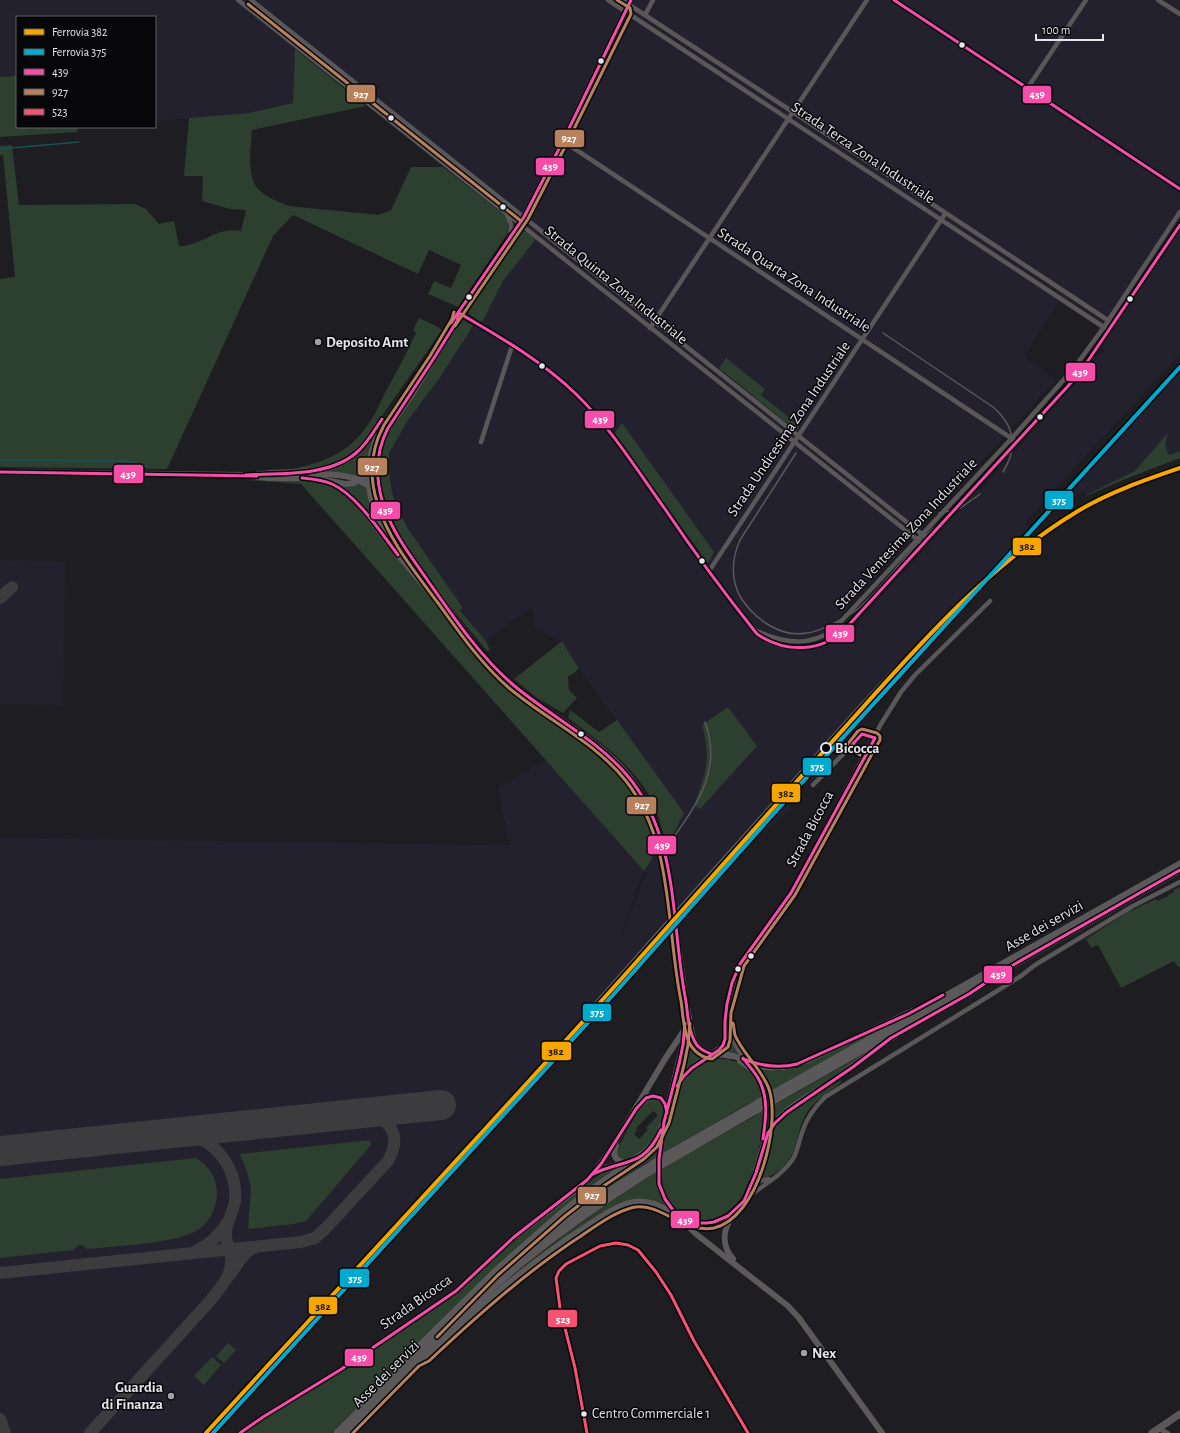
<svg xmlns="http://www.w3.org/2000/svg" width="1180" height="1433" font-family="'Alegreya Sans',sans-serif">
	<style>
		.built { fill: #23212d; fill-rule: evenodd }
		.green { fill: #2d3f2e; fill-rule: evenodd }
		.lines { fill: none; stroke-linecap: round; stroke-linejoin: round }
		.stream { stroke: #1b5054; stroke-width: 1.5 }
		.taxiway { stroke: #3c3b3e; stroke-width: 12 }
		.runway { stroke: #3c3b3e; stroke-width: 30 }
		.secondary-tunnel { stroke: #3c3b3f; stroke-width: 6; stroke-dasharray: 6 3; stroke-linecap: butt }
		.street { stroke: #595757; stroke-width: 4.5 }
		.secondary { stroke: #5b595a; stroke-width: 6 }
		.primary { stroke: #5a5858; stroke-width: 7 }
		.rail { stroke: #5a595b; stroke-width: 1.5 }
		.secondary-bridge { stroke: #5b595a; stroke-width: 6 }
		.primary-bridge { stroke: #5a5858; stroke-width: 7 }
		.bus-1-casing { stroke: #07070a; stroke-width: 6 }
		.bus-2-casing { stroke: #07070a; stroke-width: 6 }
		.bus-3-casing { stroke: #07070a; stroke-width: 6 }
		.bus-1 { stroke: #f54da8; stroke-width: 3 }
		.bus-2 { stroke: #b6815c; stroke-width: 3 }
		.bus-3 { stroke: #f65372; stroke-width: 3 }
		.rail-1-casing { stroke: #07070a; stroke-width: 7 }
		.rail-2-casing { stroke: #07070a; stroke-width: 7 }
		.rail-1 { stroke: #f7a600; stroke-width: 4 }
		.rail-2 { stroke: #00a9ce; stroke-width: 4 }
		.bus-dot { fill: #e6e5eb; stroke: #07070a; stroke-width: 1.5 }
		.poi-dot { fill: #a09fa4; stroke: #07070a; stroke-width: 1.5 }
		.stop-dot { fill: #07070a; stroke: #e6e5eb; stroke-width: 2 }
		.labels { text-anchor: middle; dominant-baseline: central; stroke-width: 3; stroke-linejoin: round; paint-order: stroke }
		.bus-label { font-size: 14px; fill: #e6e5eb; stroke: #07070a; text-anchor: start }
		.street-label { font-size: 15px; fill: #e6e5eb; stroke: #07070a }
		.poi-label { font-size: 15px; font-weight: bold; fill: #e6e5eb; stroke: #07070a; text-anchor: start }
		.stop-label { font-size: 15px; font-weight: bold; fill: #e6e5eb; stroke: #07070a; text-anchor: start }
		.line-badge { stroke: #07070a; stroke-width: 1.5 }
		.badge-label { font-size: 11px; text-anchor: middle; font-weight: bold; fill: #fff }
		.pale-badge-label { font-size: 11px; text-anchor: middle; font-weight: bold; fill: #111 }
	</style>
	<rect width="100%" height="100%" fill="#1e1d21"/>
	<g class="built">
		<path d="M 0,0 L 1180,0 L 1180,354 L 1026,521 L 1035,536 L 977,591 L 921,650 L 857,731 L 858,732 L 832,761 L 831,760 L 811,782 L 804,777 L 785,801 L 792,809 L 744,848 L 657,946 L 655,943 L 596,1008 L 598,1011 L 586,1024 L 208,1433 L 0,1433 L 0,838 L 509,845 L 498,787 L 546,760 L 644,871 L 652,859 L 652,843 L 673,835 L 683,813 L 579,669 L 562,641 L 535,629 L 532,607 L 486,641 L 460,611 L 462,607 L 407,527 L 396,504 L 392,493 L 389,470 L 389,453 L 398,435 L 418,406 L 439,379 L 473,326 L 483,321 L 503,281 L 536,239 L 506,216 L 296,49 L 293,103 L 249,113 L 155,121 L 155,17 L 17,17 L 17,76 L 0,77 ZM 1059,302 L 1096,326 L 1104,351 L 1098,355 L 1086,371 L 979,492 L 977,490 L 967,501 L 966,504 L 860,620 L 855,630 L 852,629 L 841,639 L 829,626 L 837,619 L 1056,380 L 1024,356 ZM 702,725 L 757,746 L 694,805 L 702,785 L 707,761 L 706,740 ZM 645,871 L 646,873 L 619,941 L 639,882 Z"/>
		<path d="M 1180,369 L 1180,451 L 1151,463 L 1086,495 L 1083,491 L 1049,512 Z"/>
		<path d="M 0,560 L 65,561 L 63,705 L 0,704 Z"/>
	</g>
	<g class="green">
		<path d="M 295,49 L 366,106 L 252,130 C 251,146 246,176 258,189 C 266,197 278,202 289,206 L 379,215 L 391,210 L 411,167 L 443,167 L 506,216 L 508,222 L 509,231 L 458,307 L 428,294 L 434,281 L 451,288 L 461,265 L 429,250 L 418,274 L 293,215 L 273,236 L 168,467 L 166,469 L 0,467 L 0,279 L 15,277 L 3,155 L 0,155 L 0,146 L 12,145 L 19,205 L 135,204 L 146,209 L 159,224 L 174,221 L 179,246 C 203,246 215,226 241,231 L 246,210 L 230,209 L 202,201 L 203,176 L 184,176 L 189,118 L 249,113 L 293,103 Z"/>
		<path d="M 17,76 L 17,127 L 79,127 L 77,132 L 0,137 L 0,77 Z"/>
		<path d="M 521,231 L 527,232 L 536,239 L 503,281 L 483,321 L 480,322 L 469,314 L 468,309 Z"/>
		<path d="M 419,318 L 438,327 L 442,330 L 363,443 L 341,461 L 315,469 L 293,469 C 330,461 355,449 374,415 C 378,409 380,402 384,395 C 395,375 406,354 416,333 L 413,330 Z"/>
		<path d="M 463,320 L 473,326 L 439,379 L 408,420 L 389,453 L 389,470 L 392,493 L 396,504 L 407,527 L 462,607 L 460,611 L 486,641 L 490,650 L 487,651 C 449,603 378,528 379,464 C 379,453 384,441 389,432 L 456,327 Z"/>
		<path d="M 726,358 L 765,389 L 761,395 L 798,425 L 799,428 L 797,430 L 794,429 L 719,368 Z"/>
		<path d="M 622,423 L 714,552 L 708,563 L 614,434 Z"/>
		<path d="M 377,430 C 371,445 366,459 366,475 L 358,479 L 317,472 L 338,466 Z"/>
		<path d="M 1168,433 C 1165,441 1164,447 1169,455 L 1180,451 L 1180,458 L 1128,478 L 1086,496 L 1086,495 L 1135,471 Z"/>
		<path d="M 246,480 C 267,480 315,477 332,485 C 340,489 347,496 354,502 L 500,678 C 540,716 597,738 630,783 C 643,800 651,821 659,840 L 652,843 L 652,859 L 644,871 L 301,484 Z"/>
		<path d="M 359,482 L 376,496 L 384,513 L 414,565 L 390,534 L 385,535 L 336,483 Z"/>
		<path d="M 562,641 L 579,669 L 568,677 L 569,690 L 577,698 L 563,713 L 537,698 L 514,679 Z"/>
		<path d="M 728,707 L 757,746 L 700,809 L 694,805 C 706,775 711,756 702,725 Z"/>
		<path d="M 570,710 L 599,732 L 617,720 L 684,813 L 673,835 L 665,838 C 661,827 658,814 653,803 C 635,766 600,742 568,718 Z"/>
		<path d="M 1180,887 L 1180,966 L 1178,967 L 1174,961 L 1121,988 L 1098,945 L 1091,948 L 1086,939 L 1128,912 L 1156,899 L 1157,901 L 1168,896 L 1168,895 L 1174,892 L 1173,890 Z"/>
		<path d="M 877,1030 L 877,1031 L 776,1104 L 869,1051 L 869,1052 L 778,1117 L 767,1130 C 767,1124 769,1120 769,1114 C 770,1097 766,1080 754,1068 L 777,1071 L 800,1067 Z"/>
		<path d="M 729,1039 L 739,1055 L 722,1053 L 726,1049 Z"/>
		<path d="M 691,1040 L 699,1052 L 705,1056 L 690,1066 L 682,1075 L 687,1043 Z"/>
		<path d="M 717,1059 L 726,1059 L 740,1063 L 740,1065 L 741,1064 C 748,1069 753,1074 758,1083 C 771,1109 757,1172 742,1196 C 734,1209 719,1221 702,1220 C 687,1219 678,1213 669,1201 L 670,1200 L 669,1200 C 666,1193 663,1187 662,1180 C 658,1155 671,1097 686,1078 C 694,1068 703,1062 717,1059 ZM 755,1100 L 757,1115 L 667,1165 L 668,1150 Z"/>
		<path d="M 841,1080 L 841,1083 C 828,1092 814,1101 806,1114 C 795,1133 800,1151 782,1168 C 777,1173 770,1177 763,1178 L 762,1177 L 761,1171 L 766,1152 L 772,1135 L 777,1125 L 791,1112 Z"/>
		<path d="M 654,1098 L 661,1100 L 664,1108 L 660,1124 L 656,1135 L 649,1145 L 629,1160 L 619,1159 L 616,1152 C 622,1141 639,1105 648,1099 C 650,1098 652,1098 654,1098 ZM 653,1111 L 658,1115 L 646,1128 L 648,1130 L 639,1139 L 634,1134 L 637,1130 L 636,1128 Z"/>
		<path d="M 659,1139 L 656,1157 L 656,1180 L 668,1208 L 631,1201 L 514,1275 C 558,1239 601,1207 649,1177 L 649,1161 L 576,1209 L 507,1263 L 580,1201 L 646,1155 Z"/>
		<path d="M 370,1140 L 371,1145 L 306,1221 L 293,1224 L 249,1229 L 248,1228 L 251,1189 L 247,1172 L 240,1154 Z"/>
		<path d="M 196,1158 C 209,1165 217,1179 217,1193 C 217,1208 209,1224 196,1231 C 172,1244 116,1246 87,1249 L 82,1245 L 79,1245 L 73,1250 L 0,1258 L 0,1179 Z"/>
		<path d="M 620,1167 L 584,1192 L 425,1338 L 385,1380 L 332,1433 L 244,1433 L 265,1419 L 343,1371 L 438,1307 L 456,1294 L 519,1236 L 603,1172 Z"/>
		<path d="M 228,1343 L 236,1350 L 224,1363 L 216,1356 Z"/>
		<path d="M 212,1357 L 221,1365 L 204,1385 L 194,1376 Z"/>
	</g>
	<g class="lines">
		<g class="stream">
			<path d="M 0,149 L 79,142"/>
			<path d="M 0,460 L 127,461 L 149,467"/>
		</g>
		<g class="taxiway">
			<path d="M 0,598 L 12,587"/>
			<path d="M 197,1250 C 210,1245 219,1235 227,1223"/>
			<path d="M 0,1273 L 301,1242 L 315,1238 L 325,1229 L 388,1161 C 402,1136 392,1120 366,1113"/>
			<path d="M 230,1275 C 237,1265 244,1250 257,1247"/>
			<path d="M 0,1419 L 5,1433"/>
			<path d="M 90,1433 L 210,1301 C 220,1288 233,1275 231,1258 C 229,1248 225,1240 226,1231 C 228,1220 233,1212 235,1201 C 238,1170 216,1139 185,1134 C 177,1133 169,1134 160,1134"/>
		</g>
		<path class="runway" d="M 0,1151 L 441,1105"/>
		<path class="secondary-tunnel" d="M 661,840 L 667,864 L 677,937"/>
		<g class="street">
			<path d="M 238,0 L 923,544"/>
			<path d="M 251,0 L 928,539"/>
			<path d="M 608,0 L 1105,328"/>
			<path d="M 622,0 L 793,112 L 1109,321"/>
			<path d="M 894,0 L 1180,189"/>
			<path d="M 1158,0 L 1180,14"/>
			<path d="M 645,15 L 653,0"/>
			<path d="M 1027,89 L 1086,0"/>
			<path d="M 563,141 L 1014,440"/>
			<path d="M 507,215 L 511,224 L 511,237"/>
			<path d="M 459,313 C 505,340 553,368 589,407 C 613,433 633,464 653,492 C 686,540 720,589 757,634 C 776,650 808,652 829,641 C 838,637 845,630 851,623 L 1079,374 L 1109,331 L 1180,225"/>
			<path d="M 650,328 L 867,0"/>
			<path d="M 481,442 L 512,346"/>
			<path d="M 709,571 L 945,214"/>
			<path d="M 757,631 C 782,643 809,647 833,630 L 1012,438 L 1074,368 L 1104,327 L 1180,212"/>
			<path d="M 867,753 L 852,745 L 862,734 L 875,738"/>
			<path d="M 813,785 L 852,745"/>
			<path d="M 728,1018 L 730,1036 L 745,1061"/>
			<path d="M 711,1054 L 723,1045 L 725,1039 L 726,1012 L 736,974 L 740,964 L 791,893 L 881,724 L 901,692 L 915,675 L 990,601"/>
			<path d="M 756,1174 L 757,1178 L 760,1181 L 769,1179"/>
			<path d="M 746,1199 C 762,1185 781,1177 793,1159 C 798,1150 799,1140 803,1130 C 807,1117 815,1107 825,1097 L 989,996 L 1021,976 L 1035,965 L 1133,906 L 1180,882"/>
			<path d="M 1159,1429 L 1168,1433"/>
		</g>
		<g class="secondary">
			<path d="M 382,427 L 418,375 L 448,327 L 459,313 L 524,217 L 563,141 L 631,0"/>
			<path d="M 378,459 C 377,474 378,491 383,504 C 391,531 415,562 431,585 C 456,619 479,656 511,683 C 545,713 588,733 620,766 C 640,786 651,813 661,840"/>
			<path d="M 0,472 L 245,475 L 269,478 L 314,478 L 346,484 L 354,483 L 366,476 L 373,468 L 378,449 L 386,431 L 411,396 L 457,321 L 459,313"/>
			<path d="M 258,474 C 294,470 333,477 360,449 C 369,440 375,429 382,419"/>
			<path d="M 312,474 C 337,474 365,474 380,499"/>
			<path d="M 330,483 C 355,494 371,520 387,541 C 405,563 422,585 442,604"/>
			<path d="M 677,937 L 685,997"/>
			<path d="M 687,1008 C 692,1030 689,1050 716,1055"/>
			<path d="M 728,1055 C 740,1057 750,1063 761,1066 C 777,1070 791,1066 806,1061 L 917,1009"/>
			<path d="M 740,1061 C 771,1078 767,1109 763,1140"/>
			<path d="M 675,1091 C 685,1072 705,1049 730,1056"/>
			<path d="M 641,1104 L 650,1096 C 659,1095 666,1101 666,1110"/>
			<path d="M 616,1145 C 612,1155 615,1160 624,1163"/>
			<path d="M 595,1173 L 602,1169 L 624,1163"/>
			<path d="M 676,1214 L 665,1199 L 659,1184 L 659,1159 L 664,1122 L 683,1045 L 685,1029 L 684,993"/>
			<path d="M 682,1220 L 696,1234 L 788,1306 L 799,1318 L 882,1433"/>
			<path d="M 733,1259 C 721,1245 723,1229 733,1215"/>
			<path d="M 420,1345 L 495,1271 L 562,1212 L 582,1196 L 646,1151 L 656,1140 L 664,1122"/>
			<path d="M 419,1361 L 426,1357 C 475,1309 529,1263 587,1226 C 601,1217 617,1205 634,1202 C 669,1196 687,1241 727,1217 C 761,1197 753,1150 776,1122 C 788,1106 813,1094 830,1083 C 848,1070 865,1056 884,1043 C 911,1025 941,1010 969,994 L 981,986"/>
			<path d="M 240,1433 L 263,1417 L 340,1370 L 456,1291 L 514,1237 L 581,1186 L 593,1174 L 613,1146 L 665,1059 L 685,1029"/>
		</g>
		<g class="primary">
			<path d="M 774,1093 L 1180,864"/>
			<path d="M 775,1100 L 1180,870"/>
			<path d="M 668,1154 L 756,1104"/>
			<path d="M 667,1162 L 757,1110"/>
			<path d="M 337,1433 C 406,1364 474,1293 551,1232 C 582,1208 616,1186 651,1165"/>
			<path d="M 346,1433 C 402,1376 457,1317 518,1266 C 561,1231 605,1200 651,1171"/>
			<path d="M 1152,1433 L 1180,1414"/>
		</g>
		<g class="rail">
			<path d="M 883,333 L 993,407 C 1015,426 1018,448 1003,472"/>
			<path d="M 796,453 L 740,540 C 732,558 730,580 741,598 C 755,619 780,638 807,633 C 818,632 828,626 838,621 C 845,617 852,614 859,608 C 882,588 902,559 924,537 C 941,520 961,508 980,494"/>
			<path d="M 939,513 L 954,510"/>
			<path d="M 666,848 C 693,809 724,773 705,722"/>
			<path d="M 591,1007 C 663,925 735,844 808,763 C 849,717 890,669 937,628"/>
		</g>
		<path class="secondary-bridge" d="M 382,427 C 362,463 365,500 387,534"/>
		<g class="primary-bridge">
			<path d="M 756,1104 L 774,1093"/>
			<path d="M 757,1110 L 775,1100"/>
			<path d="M 651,1165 L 668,1154"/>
			<path d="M 651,1171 L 667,1162"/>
		</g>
		<g class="bus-1-casing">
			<g id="bus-1">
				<path d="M 894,0 L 1180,189"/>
				<path d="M 459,313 C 500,337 542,361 576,394 C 611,428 637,470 665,509 C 694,552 725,594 757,634 C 785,653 822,653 846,628 L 1079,374 L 1180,225"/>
				<path d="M 459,313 L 457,321 L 434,358 L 388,428 C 376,451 375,475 382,500 C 390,529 409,554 426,578 C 452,615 478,654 511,683 C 548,715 594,737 626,774 C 679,835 671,922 685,996 C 688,1010 687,1027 694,1040 C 697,1048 704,1051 711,1054"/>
				<path d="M 451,323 L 524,217 L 563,141 L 631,0"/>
				<path d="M 0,472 L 257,476"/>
				<path d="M 245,475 C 279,473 328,477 356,453 C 367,444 374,431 382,419"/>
				<path d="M 302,478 C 312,479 323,480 332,484 C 358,496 381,533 398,555"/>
				<path d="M 862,734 L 875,738 L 867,753 L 852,745 Z"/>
				<path d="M 685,1023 L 683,1045 L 679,1064 L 664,1122 L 659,1159 L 659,1184 L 665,1199 L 678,1217 L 693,1223 L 707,1223 L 714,1222 L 728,1216 L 744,1201 L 756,1173 L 768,1133 L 775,1123 L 787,1112 L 853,1067 L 891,1038 L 969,994 L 1006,969 L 1180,870"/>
				<path d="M 743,1058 C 748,1065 754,1071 758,1078 C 769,1097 766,1118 763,1139"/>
				<path d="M 743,1059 C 761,1066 778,1069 797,1064 L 908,1014 L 943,995"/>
				<path d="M 677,1086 L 684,1076 L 692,1068 L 719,1050 L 723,1045 L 725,1039 L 725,1021 L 727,1004 L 732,983 L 740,964 L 791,893 L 867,753"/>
				<path d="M 593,1174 C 625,1158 643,1169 661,1130"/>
				<path d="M 240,1433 L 263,1417 L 340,1370 L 456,1291 L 514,1237 L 587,1180 L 601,1164 L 636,1109 L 646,1098 L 653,1096 L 661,1098 L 665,1104 L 667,1113"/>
			</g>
		</g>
		<g class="bus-2-casing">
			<g id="bus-2">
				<path d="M 248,4 L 521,221"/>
				<path d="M 454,312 L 452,319 L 430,356 L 384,425 C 371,449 369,476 377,502 C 388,540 416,573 438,603 C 460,633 481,664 509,688 C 547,720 595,742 626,781 C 674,842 666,928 681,1001 C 683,1014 683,1029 689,1042 C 693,1051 702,1058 712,1059 L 728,1047 L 730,1040 L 731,1013 L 744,966 L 795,895 L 871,756"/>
				<path d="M 455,326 L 528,219 L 567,143 L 631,14 L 630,8 L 617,0"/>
				<path d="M 860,755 L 849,749 L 847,745 L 858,731 L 862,729 L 877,733 L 880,736 L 880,740 L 872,754"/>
				<path d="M 437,1337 L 498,1275 L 565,1216 L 605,1185 L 644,1159 L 657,1147 L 669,1123 L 684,1065 L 688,1045 L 690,1023"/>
				<path d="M 353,1433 L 419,1366 L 429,1361 C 477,1316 526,1272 581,1236 C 596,1226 613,1213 631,1208 C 660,1200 681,1234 714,1228 C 758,1218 781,1126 769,1089 C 762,1069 742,1053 735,1035 C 734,1031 734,1027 733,1023"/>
			</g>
		</g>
		<g class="bus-3-casing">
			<path id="bus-3" d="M 587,1433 L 575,1368 L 560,1308 L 556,1278 L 559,1271 L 566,1264 L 600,1246 L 616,1243 L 628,1245 L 638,1250 L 656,1272 L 671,1295 L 694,1341 L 748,1433"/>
		</g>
		<use href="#bus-1" class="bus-1"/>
		<use href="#bus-2" class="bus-2"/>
		<use href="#bus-3" class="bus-3"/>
		<g class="rail-1-casing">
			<path id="rail-1" d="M 206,1433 C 345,1281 486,1130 623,977 C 692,899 761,821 831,743 C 906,660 980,570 1078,511 C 1110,492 1145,480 1180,468"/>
		</g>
		<g class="rail-2-casing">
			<path id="rail-2" d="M 213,1433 L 613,995 L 767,821 L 1180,367"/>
		</g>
		<use href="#rail-1" class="rail-1"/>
		<use href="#rail-2" class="rail-2"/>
	</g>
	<g class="bus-dot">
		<circle cx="962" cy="45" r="3.5"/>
		<circle cx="601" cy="61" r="3.5"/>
		<circle cx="391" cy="118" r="3.5"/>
		<circle cx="503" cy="207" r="3.5"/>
		<circle cx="469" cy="297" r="3.5"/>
		<circle cx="1130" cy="299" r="3.5"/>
		<circle cx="542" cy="366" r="3.5"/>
		<circle cx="1040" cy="417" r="3.5"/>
		<circle cx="702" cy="561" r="3.5"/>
		<circle cx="581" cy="734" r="3.5"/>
		<circle cx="751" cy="956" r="3.5"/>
		<circle cx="738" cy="969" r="3.5"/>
		<circle cx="584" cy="1414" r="3.5"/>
	</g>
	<g class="poi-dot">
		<circle cx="318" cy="342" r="4"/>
		<circle cx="804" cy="1353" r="4"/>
		<circle cx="171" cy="1396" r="4"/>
	</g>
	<circle class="stop-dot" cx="826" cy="748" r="5"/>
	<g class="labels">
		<g class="bus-label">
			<text x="592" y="1414">Centro Commerciale 1</text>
		</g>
		<g class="street-label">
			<text transform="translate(863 153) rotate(34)">Strada Terza Zona Industriale</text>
			<text transform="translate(794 280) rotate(33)">Strada Quarta Zona Industriale</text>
			<text transform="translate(616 285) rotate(39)">Strada Quinta Zona Industriale</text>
			<text transform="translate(789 429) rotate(-56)">Strada Undicesima Zona Industriale</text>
			<text transform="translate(906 534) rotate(-47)">Strada Ventesima Zona Industriale</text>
			<text transform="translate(810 829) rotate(-62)">Strada Bicocca</text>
			<text transform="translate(1044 926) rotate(-30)">Asse dei servizi</text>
			<text transform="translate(416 1302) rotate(-35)">Strada Bicocca</text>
			<text transform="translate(386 1374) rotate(-45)">Asse dei servizi</text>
		</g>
		<g class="poi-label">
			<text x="326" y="342">Deposito Amt</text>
			<text x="812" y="1353">Nex</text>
			<text x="163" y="1387" text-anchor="end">Guardia<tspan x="163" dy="17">di Finanza</tspan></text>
		</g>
		<g class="stop-label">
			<text x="835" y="748">Bicocca</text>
		</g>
	</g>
	<g class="line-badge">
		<rect x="346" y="84" width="30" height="19" rx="4" fill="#b6815c"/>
		<rect x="1022" y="85" width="30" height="19" rx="4" fill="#f54da8"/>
		<rect x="554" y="129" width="31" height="19" rx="4" fill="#b6815c"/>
		<rect x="535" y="157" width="30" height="19" rx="4" fill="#f54da8"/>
		<rect x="1065" y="362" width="31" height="20" rx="4" fill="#f54da8"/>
		<rect x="584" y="410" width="31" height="19" rx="4" fill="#f54da8"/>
		<rect x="357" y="457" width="31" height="19" rx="4" fill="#b6815c"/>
		<rect x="113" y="464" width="31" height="20" rx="4" fill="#f54da8"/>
		<rect x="1044" y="490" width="30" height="20" rx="4" fill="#00a9ce"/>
		<rect x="370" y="501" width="31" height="19" rx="4" fill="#f54da8"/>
		<rect x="1012" y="537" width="30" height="19" rx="4" fill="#f7a600"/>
		<rect x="825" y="624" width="30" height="19" rx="4" fill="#f54da8"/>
		<rect x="802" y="757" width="30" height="19" rx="4" fill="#00a9ce"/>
		<rect x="771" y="783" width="30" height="20" rx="4" fill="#f7a600"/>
		<rect x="626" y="796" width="31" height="19" rx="4" fill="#b6815c"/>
		<rect x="647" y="835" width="30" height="20" rx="4" fill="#f54da8"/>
		<rect x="983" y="965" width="30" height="19" rx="4" fill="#f54da8"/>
		<rect x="582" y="1003" width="30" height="19" rx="4" fill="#00a9ce"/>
		<rect x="541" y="1041" width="31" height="20" rx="4" fill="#f7a600"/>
		<rect x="577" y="1186" width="30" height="19" rx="4" fill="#b6815c"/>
		<rect x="670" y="1210" width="30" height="19" rx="4" fill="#f54da8"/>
		<rect x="339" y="1268" width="31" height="20" rx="4" fill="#00a9ce"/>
		<rect x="308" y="1296" width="30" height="19" rx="4" fill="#f7a600"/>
		<rect x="547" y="1309" width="31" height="19" rx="4" fill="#f65372"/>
		<rect x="344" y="1348" width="30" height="19" rx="4" fill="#f54da8"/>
	</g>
	<g class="badge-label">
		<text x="361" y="98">927</text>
		<text x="1037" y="98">439</text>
		<text x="569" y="142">927</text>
		<text x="550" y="170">439</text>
		<text x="1080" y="376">439</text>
		<text x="600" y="423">439</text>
		<text x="372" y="471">927</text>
		<text x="128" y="478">439</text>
		<text x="1059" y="504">375</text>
		<text x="385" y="514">439</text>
		<text x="840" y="637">439</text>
		<text x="817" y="770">375</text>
		<text x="642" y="809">927</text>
		<text x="662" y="849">439</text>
		<text x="998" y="978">439</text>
		<text x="597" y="1016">375</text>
		<text x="592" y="1199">927</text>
		<text x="685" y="1224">439</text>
		<text x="355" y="1282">375</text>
		<text x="563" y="1323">523</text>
		<text x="359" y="1361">439</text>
	</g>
	<g class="pale-badge-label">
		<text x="1027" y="550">382</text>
		<text x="786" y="797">382</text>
		<text x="556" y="1055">382</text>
		<text x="323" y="1310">382</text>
	</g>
	<rect x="16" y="16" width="140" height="112" fill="#07070a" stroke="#606064"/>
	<rect x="24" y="29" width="20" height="6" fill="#f7a600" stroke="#606064"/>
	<text x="52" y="36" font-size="12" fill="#e6e5eb">Ferrovia 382</text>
	<rect x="24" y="49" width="20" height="6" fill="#00a9ce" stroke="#606064"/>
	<text x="52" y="56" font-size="12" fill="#e6e5eb">Ferrovia 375</text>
	<rect x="24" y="69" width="20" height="6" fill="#f54da8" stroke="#606064"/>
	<text x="52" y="76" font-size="12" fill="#e6e5eb">439</text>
	<rect x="24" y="89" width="20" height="6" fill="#b6815c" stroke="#606064"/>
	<text x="52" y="96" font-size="12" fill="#e6e5eb">927</text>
	<rect x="24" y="109" width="20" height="6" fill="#f65372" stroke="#606064"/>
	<text x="52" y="116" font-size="12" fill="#e6e5eb">523</text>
	<path d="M1036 34v6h67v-6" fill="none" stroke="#e6e5eb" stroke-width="2"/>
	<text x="1042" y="34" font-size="12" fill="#e6e5eb" stroke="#07070a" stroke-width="3" paint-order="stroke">100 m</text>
</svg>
